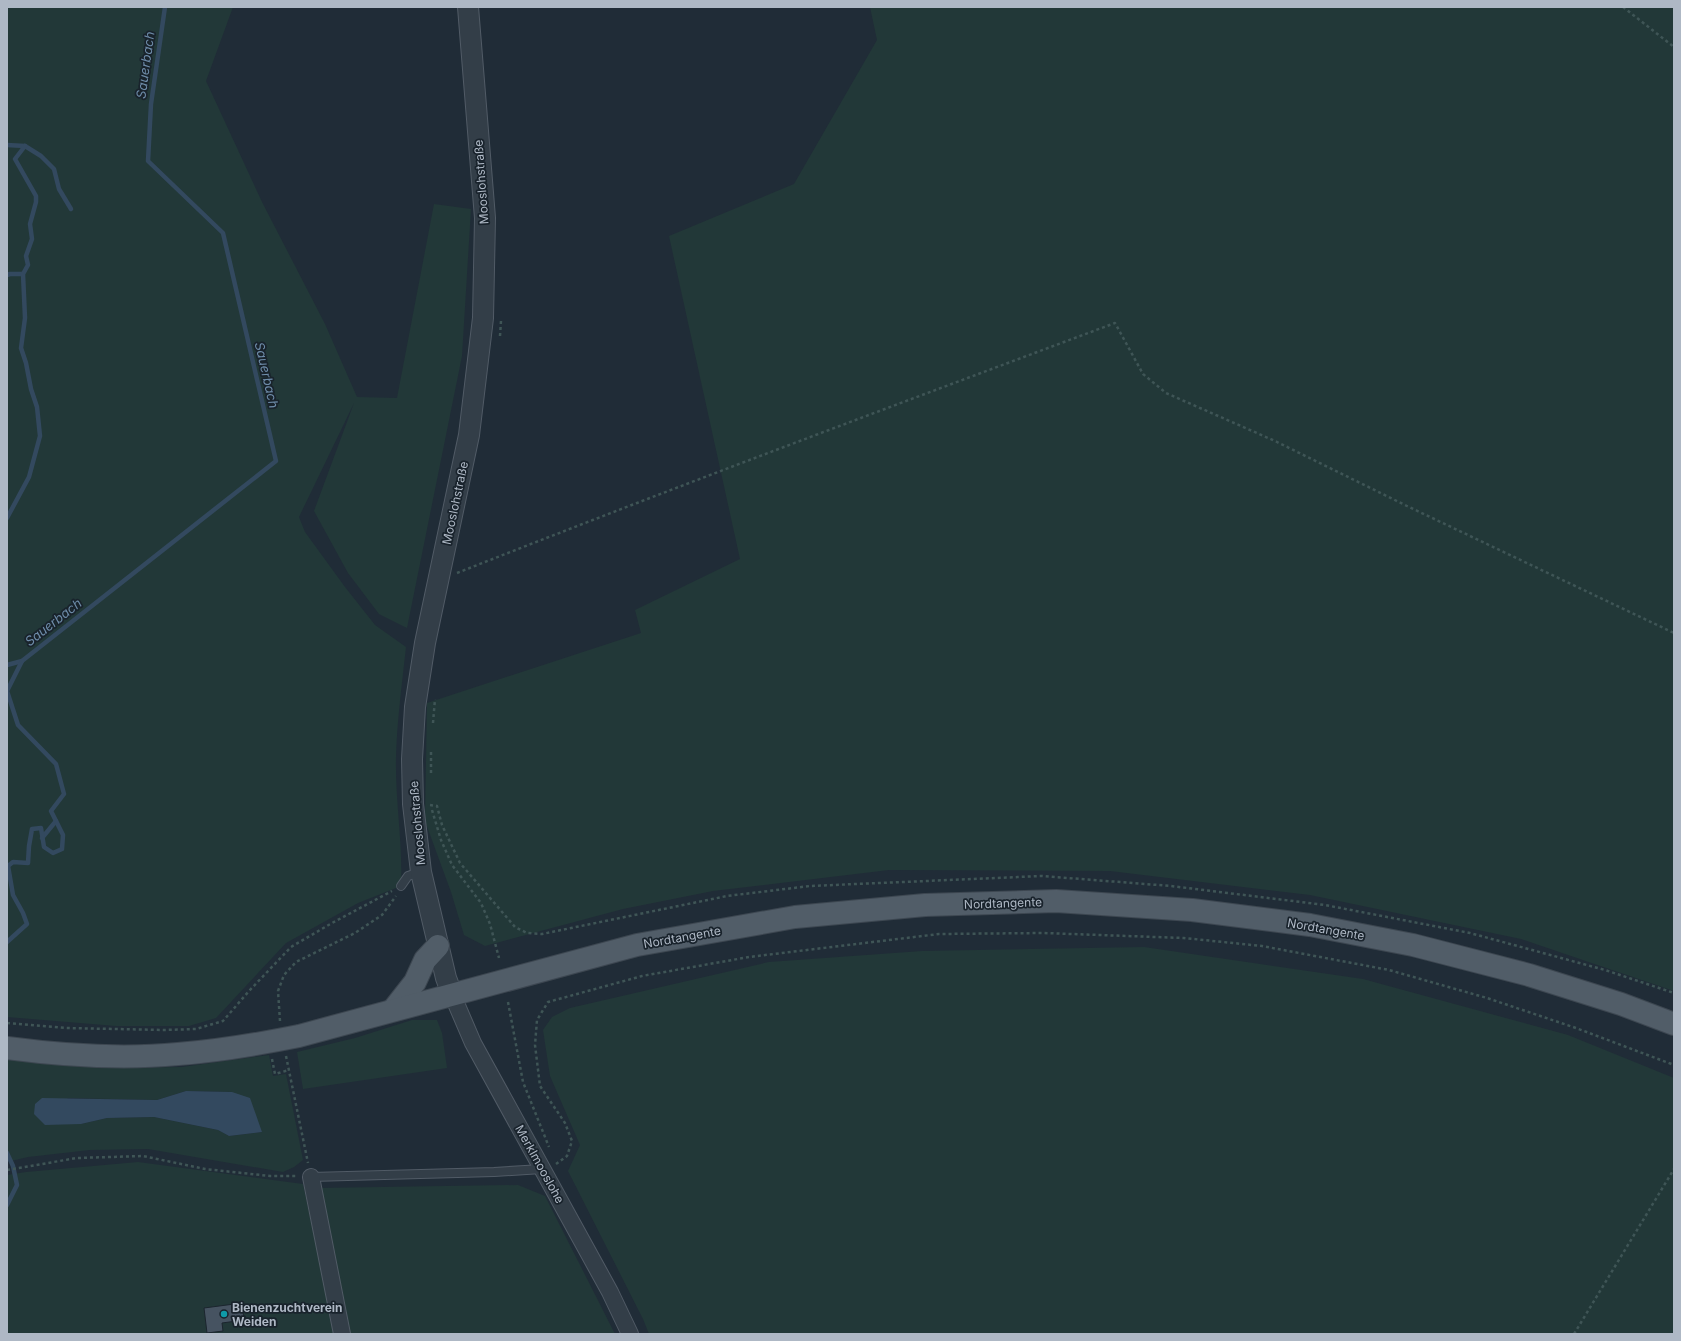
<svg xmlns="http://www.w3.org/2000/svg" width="1681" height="1341" font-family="Inter,sans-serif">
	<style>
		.green { fill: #223838; fill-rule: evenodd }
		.water { fill: #33495f }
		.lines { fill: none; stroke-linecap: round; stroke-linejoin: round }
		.stream { stroke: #33495f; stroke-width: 4.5 }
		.building { fill: #465361; stroke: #1b252e }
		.service-casing { stroke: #515b66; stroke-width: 10 }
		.minor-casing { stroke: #515b66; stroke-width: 18 }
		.tertiary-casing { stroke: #515b66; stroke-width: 22 }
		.primary-casing { stroke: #3d4751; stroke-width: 24 }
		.path { stroke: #3f5556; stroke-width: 2.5; stroke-dasharray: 3 3; stroke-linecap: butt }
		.service { stroke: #333e48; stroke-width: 8 }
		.minor { stroke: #333e48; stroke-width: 16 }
		.tertiary { stroke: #333e48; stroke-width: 20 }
		.primary { stroke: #515d68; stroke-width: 22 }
		.culture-dot { fill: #0f9aa8; stroke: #19232c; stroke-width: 1.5 }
		.labels { text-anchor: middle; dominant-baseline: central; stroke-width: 3.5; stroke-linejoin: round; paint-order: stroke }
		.street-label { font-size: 12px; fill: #aeb8c5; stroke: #19232c }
		.poi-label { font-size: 12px; font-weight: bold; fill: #aeb8c5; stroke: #19232c; text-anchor: start }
		.water-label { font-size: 13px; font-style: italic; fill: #6e8ca9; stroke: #19232c }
	</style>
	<rect width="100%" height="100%" fill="#202c37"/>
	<g class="green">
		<path d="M 7,7 L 233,7 L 206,81 L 262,202 L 325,324 L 357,397 L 397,398 L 434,204 L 471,209 L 462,356 L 407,628 L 379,614 L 348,573 L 314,511 L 354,403 L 299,517 L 305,532 L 345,587 L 375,625 L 406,647 C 402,684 397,721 396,757 C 395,800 403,843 401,886 L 358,903 L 286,943 L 216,1018 L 189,1026 L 116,1026 L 7,1017 Z"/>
		<path d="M 870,7 L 1674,7 L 1674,991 L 1521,939 L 1310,895 L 1110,871 L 889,870 L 713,891 L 623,909 L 485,946 L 464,935 L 451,892 L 425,821 L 427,703 L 641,633 L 635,610 L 740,559 L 669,236 L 794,184 L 877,40 Z"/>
		<path d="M 1144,947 L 1363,979 L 1568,1035 L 1674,1078 L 1674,1334 L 649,1334 L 643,1319 L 568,1171 L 580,1145 L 550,1076 L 543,1030 L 552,1017 L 570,1008 L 769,962 L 922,951 Z"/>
		<path d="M 412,1020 L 437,1020 L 442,1033 L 447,1068 L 303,1089 L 297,1052 L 355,1038 Z"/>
		<path d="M 269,1055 L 273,1076 L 286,1074 L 303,1160 L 294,1167 L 283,1172 L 148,1149 L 90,1150 L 28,1157 L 7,1162 L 7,1060 L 108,1068 L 182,1067 ZM 186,1091 L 232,1092 L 262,1132 L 229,1136 L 218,1130 L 154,1117 L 107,1118 L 81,1124 L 67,1098 L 157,1100 Z"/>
		<path d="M 138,1162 L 303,1184 L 335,1334 L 7,1334 L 7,1175 L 26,1172 Z"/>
		<path d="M 518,1185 L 545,1196 L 615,1334 L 349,1334 L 317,1188 Z"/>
	</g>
	<path class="water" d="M 186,1091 L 232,1092 L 250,1098 L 262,1132 L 229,1136 L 218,1130 L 154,1117 L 107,1118 L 81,1124 L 45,1125 L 34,1114 L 35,1104 L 42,1098 L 157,1100 Z"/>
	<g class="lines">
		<g class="stream">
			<path d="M 7,145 L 25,146 L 41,156 L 54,169 L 59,189 L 71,209"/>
			<path d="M 7,275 L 10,274 L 23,274"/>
			<path d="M 7,518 L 29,477 L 40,436 L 37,407 L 31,389 L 26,363 L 21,348 L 25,318 L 23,274 L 28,265 L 26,256 L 32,239 L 30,224 L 36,202 L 36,196 L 15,159 L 25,146"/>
			<path d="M 7,665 L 22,661 L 276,461 L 223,233 L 148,161 L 151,104 L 165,7"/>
			<path d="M 42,838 L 56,821"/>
			<path d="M 7,942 L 27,924 L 23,913 L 13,895 L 8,866 L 13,862 L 28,863 L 29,846 L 32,829 L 41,828 L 44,847 L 53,853 L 62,849 L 63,835 L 51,811 L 64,794 L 56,764 L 18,725 L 7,691 L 22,661"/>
			<path d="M 7,1153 L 13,1166 L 17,1185 L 7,1205"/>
		</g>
	</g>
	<path class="building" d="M 242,1303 L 244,1320 L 222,1323 L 223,1331 L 207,1333 L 204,1308 Z"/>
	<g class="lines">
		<g class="service-casing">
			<g id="service">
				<path d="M 401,886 L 408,876 L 420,872"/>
				<path d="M 311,1177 L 494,1172 L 542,1169"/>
			</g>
		</g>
		<g class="minor-casing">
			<g id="minor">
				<path d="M 452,994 L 473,1043 L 610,1292 L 630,1334"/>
				<path d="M 311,1177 L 342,1334"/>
			</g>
		</g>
		<g class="tertiary-casing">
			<path id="tertiary" d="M 452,994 L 446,978 L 421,872 L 413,804 L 412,759 L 415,707 L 425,643 L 469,435 L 483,318 L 485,218 L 468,7"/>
		</g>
		<g class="primary-casing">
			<g id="primary">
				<path d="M 393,1010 L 415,982 L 425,960 L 438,946"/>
				<path d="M 7,1048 C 60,1055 125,1059 178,1054 C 218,1051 259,1044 299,1036 L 637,945 L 795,917 L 925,905 L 1056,901 L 1192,910 L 1310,925 L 1413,945 L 1529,975 L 1621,1004 L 1674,1024"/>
			</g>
		</g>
		<g class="path">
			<path d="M 1623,7 L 1674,47"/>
			<path d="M 500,336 L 501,321"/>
			<path d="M 457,573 C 675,487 895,405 1115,323 L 1143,374 L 1166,393 L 1275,441 L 1407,506 L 1674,633"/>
			<path d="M 433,723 L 435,699"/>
			<path d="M 431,773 L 431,750"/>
			<path d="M 430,805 L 437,806 L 442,825 L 460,863 L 515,927 L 527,933 L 542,934 L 727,896 L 810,886 L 1042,876 L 1171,886 L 1325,905 L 1470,933 L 1605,970 L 1674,993"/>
			<path d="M 432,810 L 441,840 L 452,865 L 481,903 L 490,924 L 499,958"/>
			<path d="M 508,1002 L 523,1082 L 549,1147"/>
			<path d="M 280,1021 L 278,991 L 284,975 L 296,962 L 355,933 L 382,915 L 396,896"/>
			<path d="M 7,1023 L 66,1028 L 164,1030 L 196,1029 L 223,1021 L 249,991 L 291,947 L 332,923 L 392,891"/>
			<path d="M 286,1056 L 308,1163"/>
			<path d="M 272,1059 L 275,1074 L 289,1070"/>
			<path d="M 556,1164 L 567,1156 L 572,1141 L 565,1123 L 540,1086 L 535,1045 L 537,1020 L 548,1002 L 642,976 L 749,957 L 939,934 L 1043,933 L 1184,938 L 1262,946 L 1389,970 L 1487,998 L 1576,1028 L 1674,1065"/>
			<path d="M 7,1170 L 77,1158 L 143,1156 L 205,1169 L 270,1176 L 298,1176"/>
			<path d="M 1574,1334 L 1674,1169"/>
		</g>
		<use href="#service" class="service"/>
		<use href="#minor" class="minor"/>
		<use href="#tertiary" class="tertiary"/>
		<use href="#primary" class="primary"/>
	</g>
	<circle class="culture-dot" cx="224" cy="1314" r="4"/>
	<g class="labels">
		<g class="street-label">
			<text transform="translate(481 182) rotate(-94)">Mooslohstraße</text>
			<text transform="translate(455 503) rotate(-78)">Mooslohstraße</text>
			<text transform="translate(417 823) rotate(-95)">Mooslohstraße</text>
			<text transform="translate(1003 903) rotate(-2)">Nordtangente</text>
			<text transform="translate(1326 929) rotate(10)">Nordtangente</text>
			<text transform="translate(682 937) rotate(-10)">Nordtangente</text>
			<text transform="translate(540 1164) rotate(61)">Merklmooslohe</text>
		</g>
		<g class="poi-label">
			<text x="232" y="1307">Bienenzuchtverein<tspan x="232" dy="14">Weiden</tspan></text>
		</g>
		<g class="water-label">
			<text transform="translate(145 65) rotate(-82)">Sauerbach</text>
			<text transform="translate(267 375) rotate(77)">Sauerbach</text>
			<text transform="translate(53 622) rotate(-38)">Sauerbach</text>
		</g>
	</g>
	<rect width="1681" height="1341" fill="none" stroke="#aeb8c5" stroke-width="16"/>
</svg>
